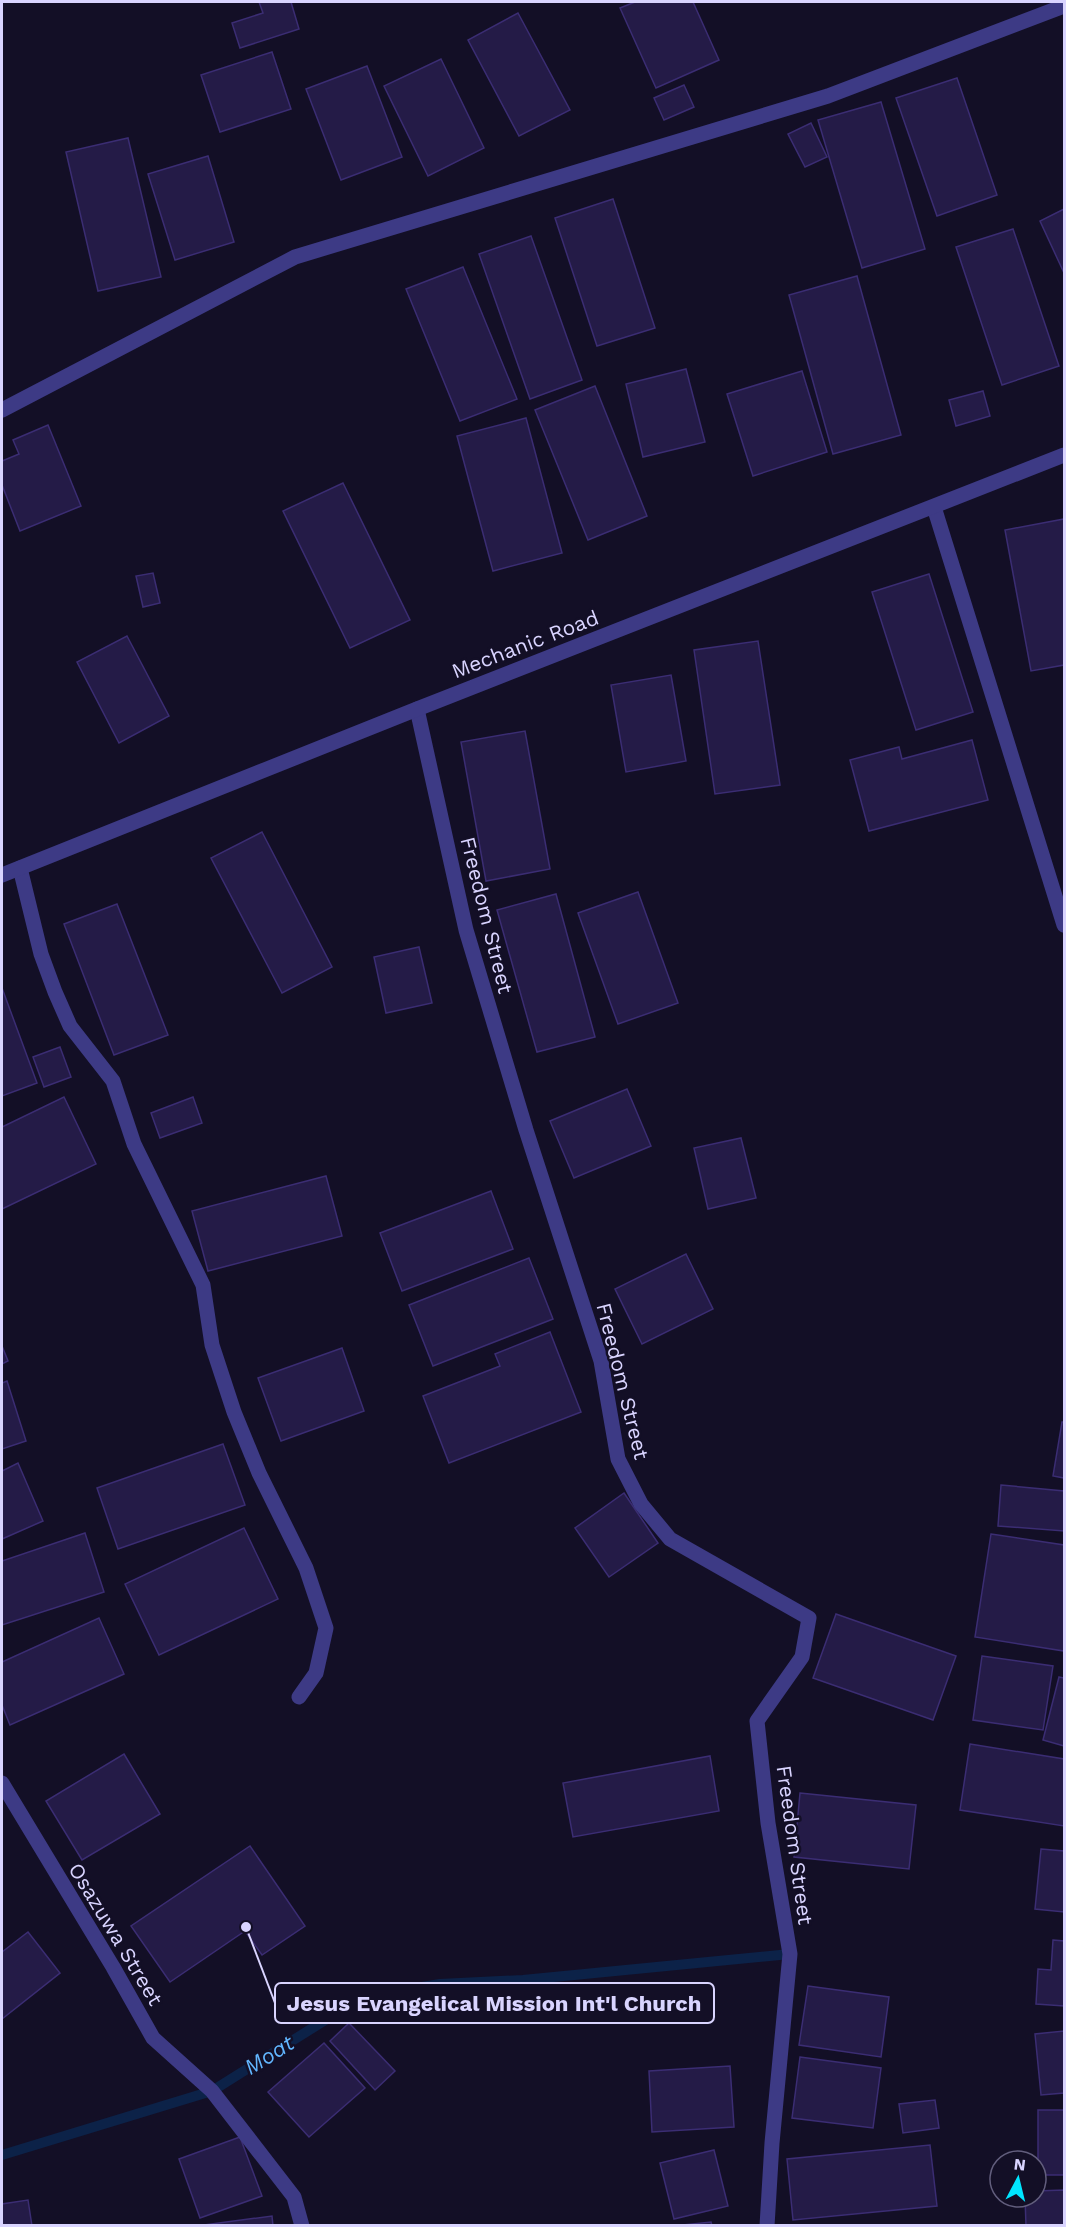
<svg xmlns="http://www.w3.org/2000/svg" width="1066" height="2227" font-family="'Work Sans',sans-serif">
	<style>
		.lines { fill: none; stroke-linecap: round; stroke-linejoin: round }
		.stream { stroke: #0c2248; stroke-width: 10 }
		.building { fill: #241b47; stroke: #3b2d73; stroke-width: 1.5 }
		.minor { stroke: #3d3a85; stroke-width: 15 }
		.labels { text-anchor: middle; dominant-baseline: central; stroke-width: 5; stroke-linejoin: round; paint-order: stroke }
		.street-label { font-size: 21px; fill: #d9d4ff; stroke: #130f26 }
		.water-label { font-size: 22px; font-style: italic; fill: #62b6ff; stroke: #130f26 }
		.leader { fill: none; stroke: #d9d4ff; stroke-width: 2 }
		.callout-dot { fill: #d9d4ff; stroke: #130f26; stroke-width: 2 }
		.callout { fill: #130f26; stroke: #d9d4ff; stroke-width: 2 }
		.callout-label { font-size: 22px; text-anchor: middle; font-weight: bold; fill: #d9d4ff }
	</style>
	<rect width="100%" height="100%" fill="#130f26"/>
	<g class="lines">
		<path class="stream" d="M 2,2155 L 212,2091 L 362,1997 L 440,1984 L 523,1980 L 790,1954"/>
	</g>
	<g class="building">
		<path d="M 259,2 L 291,2 L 299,29 L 240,48 L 232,23 L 263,13 Z"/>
		<path d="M 635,2 L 693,2 L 719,60 L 656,88 L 620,8 Z"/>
		<path d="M 518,13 L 570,110 L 519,136 L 468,40 Z"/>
		<path d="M 272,52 L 291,109 L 220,132 L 201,75 Z"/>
		<path d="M 441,59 L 484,148 L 428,176 L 384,86 Z"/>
		<path d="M 367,66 L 402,157 L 341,180 L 306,89 Z"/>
		<path d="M 957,78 L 997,195 L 937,216 L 896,98 Z"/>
		<path d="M 684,85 L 694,107 L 664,120 L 654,98 Z"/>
		<path d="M 881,102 L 925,249 L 862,268 L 818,120 Z"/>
		<path d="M 811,123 L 827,157 L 805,167 L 788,134 Z"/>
		<path d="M 128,138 L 161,277 L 98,291 L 66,152 Z"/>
		<path d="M 208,156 L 234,242 L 175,260 L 148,174 Z"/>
		<path d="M 613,199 L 655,328 L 597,346 L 555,218 Z"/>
		<path d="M 1064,209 L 1064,273 L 1040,221 Z"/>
		<path d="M 1013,229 L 1059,366 L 1002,385 L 956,247 Z"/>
		<path d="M 531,236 L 582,380 L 530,399 L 479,254 Z"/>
		<path d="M 463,267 L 517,399 L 460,421 L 406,289 Z"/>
		<path d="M 857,276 L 901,435 L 833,454 L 789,295 Z"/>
		<path d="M 686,369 L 705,442 L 643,457 L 626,384 Z"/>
		<path d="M 802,371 L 827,452 L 753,476 L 727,394 Z"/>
		<path d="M 595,386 L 647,516 L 588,540 L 535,410 Z"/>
		<path d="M 983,391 L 990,416 L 956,426 L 949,400 Z"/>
		<path d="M 526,418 L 562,553 L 493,571 L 457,436 Z"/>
		<path d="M 48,425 L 81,506 L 20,531 L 2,485 L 2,461 L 19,454 L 13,440 Z"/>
		<path d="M 343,483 L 410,620 L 350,648 L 283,511 Z"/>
		<path d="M 1064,519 L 1064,665 L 1031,671 L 1005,530 Z"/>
		<path d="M 153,573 L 160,603 L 143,607 L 136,576 Z"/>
		<path d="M 929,574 L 973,712 L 916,730 L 872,592 Z"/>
		<path d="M 127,636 L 169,716 L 119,743 L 77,662 Z"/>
		<path d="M 758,641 L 780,785 L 715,794 L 694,650 Z"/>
		<path d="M 671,675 L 686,761 L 626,772 L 611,685 Z"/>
		<path d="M 525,731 L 550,869 L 486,881 L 461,742 Z"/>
		<path d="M 972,740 L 988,800 L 869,831 L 850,760 L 899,747 L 902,759 Z"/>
		<path d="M 262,832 L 332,967 L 282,993 L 211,858 Z"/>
		<path d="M 638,892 L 678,1003 L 618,1024 L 578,913 Z"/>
		<path d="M 556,894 L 595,1037 L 537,1052 L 497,910 Z"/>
		<path d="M 117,904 L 168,1035 L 114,1055 L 64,924 Z"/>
		<path d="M 419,947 L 432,1003 L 386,1013 L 374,957 Z"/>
		<path d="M 2,988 L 37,1083 L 2,1096 Z"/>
		<path d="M 60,1047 L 71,1077 L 44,1087 L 33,1057 Z"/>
		<path d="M 627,1089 L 651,1146 L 574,1178 L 550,1121 Z"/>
		<path d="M 64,1097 L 96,1164 L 2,1209 L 2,1127 Z"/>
		<path d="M 193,1097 L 202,1123 L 160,1138 L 151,1113 Z"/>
		<path d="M 741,1138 L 756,1198 L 708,1209 L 694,1148 Z"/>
		<path d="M 326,1176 L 342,1236 L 208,1271 L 192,1211 Z"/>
		<path d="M 491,1191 L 513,1249 L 402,1291 L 380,1233 Z"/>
		<path d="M 686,1254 L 713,1309 L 642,1344 L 615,1289 Z"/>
		<path d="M 529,1258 L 553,1319 L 433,1366 L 409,1305 Z"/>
		<path d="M 550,1332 L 581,1412 L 449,1463 L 423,1396 L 500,1366 L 495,1354 Z"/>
		<path d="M 2,1346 L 8,1361 L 2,1364 Z"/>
		<path d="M 342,1348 L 364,1411 L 281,1441 L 258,1378 Z"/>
		<path d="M 7,1381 L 26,1441 L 2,1449 L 2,1383 Z"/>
		<path d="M 1062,1422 L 1064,1422 L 1064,1478 L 1053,1476 Z"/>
		<path d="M 223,1444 L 245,1505 L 118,1549 L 97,1488 Z"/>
		<path d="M 18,1463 L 43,1521 L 2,1539 L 2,1471 Z"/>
		<path d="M 1001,1485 L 1064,1491 L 1064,1531 L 998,1526 Z"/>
		<path d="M 624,1493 L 658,1543 L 609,1577 L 575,1528 Z"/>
		<path d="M 244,1528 L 278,1599 L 159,1655 L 125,1584 Z"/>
		<path d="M 85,1533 L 104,1592 L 2,1625 L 2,1561 Z"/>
		<path d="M 991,1534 L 1064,1545 L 1064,1651 L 975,1637 Z"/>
		<path d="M 836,1614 L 956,1656 L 933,1720 L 813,1678 Z"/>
		<path d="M 99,1618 L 124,1674 L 10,1725 L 2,1705 L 2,1662 Z"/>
		<path d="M 982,1656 L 1053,1666 L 1043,1730 L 973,1720 Z"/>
		<path d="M 1059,1677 L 1064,1678 L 1064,1746 L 1043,1740 Z"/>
		<path d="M 970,1744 L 1064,1759 L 1064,1826 L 960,1810 Z"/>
		<path d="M 124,1754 L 160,1814 L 82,1860 L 46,1801 Z"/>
		<path d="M 710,1756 L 719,1811 L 573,1837 L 563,1783 Z"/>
		<path d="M 800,1793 L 916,1805 L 909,1869 L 794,1857 Z"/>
		<path d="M 250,1846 L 305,1926 L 262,1955 L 245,1931 L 170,1982 L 131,1926 Z"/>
		<path d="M 1041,1849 L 1064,1851 L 1064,1912 L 1035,1909 Z"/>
		<path d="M 28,1932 L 60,1973 L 2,2019 L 2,1952 Z"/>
		<path d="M 1053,1940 L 1064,1941 L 1064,2006 L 1036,2004 L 1038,1969 L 1051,1970 Z"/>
		<path d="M 808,1986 L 889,1997 L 881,2057 L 799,2045 Z"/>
		<path d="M 349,2023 L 395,2071 L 375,2090 L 330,2041 Z"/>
		<path d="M 1064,2031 L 1064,2093 L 1041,2095 L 1035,2034 Z"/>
		<path d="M 324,2043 L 365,2088 L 309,2137 L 268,2092 Z"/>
		<path d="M 800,2057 L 881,2068 L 873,2128 L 792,2118 Z"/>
		<path d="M 730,2066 L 734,2127 L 652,2132 L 649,2071 Z"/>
		<path d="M 935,2100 L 939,2128 L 903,2133 L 899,2104 Z"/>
		<rect x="1038" y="2110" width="26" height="65"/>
		<path d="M 240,2137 L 262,2196 L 200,2218 L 179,2159 Z"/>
		<path d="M 930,2145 L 937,2206 L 793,2220 L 787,2159 Z"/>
		<path d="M 714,2150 L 728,2206 L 674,2219 L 660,2163 Z"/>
		<path d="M 1064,2190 L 1064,2226 L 1026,2226 L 1025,2197 L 1036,2197 L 1036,2191 Z"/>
		<path d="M 28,2200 L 32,2226 L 2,2226 L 2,2204 Z"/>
		<path d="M 272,2216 L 273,2226 L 204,2225 Z"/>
		<path d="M 711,2222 L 712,2226 L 673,2226 Z"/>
	</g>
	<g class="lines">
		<g class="minor">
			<path d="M 2,410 L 295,257 L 828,96 L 1064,6"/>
			<path d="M 934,507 L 1064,925"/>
			<path d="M 417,709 L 466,930 L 526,1130 L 601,1361 L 618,1459 L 641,1504 L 670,1539 L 809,1618 L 802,1657 L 757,1721 L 768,1823 L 790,1954 L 772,2143 L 767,2226"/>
			<path d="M 20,868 L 41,954 L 55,992 L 70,1026 L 113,1081 L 134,1144 L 203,1285 L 212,1345 L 234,1412 L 259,1473 L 306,1568 L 326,1628 L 316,1673 L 299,1697"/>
			<path d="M 2,875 L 417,709 L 1064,455"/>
			<path d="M 2,1783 L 113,1967 L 153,2038 L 212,2091 L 294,2197 L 302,2226"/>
		</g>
	</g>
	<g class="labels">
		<g class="street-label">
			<text transform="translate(525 644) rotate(-21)">Mechanic Road</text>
			<text transform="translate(487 915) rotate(76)">Freedom Street</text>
			<text transform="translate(623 1381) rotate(76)">Freedom Street</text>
			<text transform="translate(795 1845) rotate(82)">Freedom Street</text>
			<text transform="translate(116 1934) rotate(59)">Osazuwa Street</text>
		</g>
		<g class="water-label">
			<text transform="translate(269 2055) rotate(-32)">Moat</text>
		</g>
	</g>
	<path class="leader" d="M246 1927L275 2003"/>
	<circle class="callout-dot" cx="246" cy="1927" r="6"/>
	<rect class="callout" x="275" y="1983" width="439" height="40" rx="6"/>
	<g class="callout-label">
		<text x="494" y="2011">Jesus Evangelical Mission Int'l Church</text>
	</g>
	<rect width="1066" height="2227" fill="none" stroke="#d9d4ff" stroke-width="6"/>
	<g transform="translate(1018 2179) rotate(7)"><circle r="28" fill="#130f26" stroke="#625e7d" stroke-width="1.5"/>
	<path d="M0-4.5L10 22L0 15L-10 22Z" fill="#00e5ff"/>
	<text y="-9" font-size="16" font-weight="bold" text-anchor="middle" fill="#d9d4ff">N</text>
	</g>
</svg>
